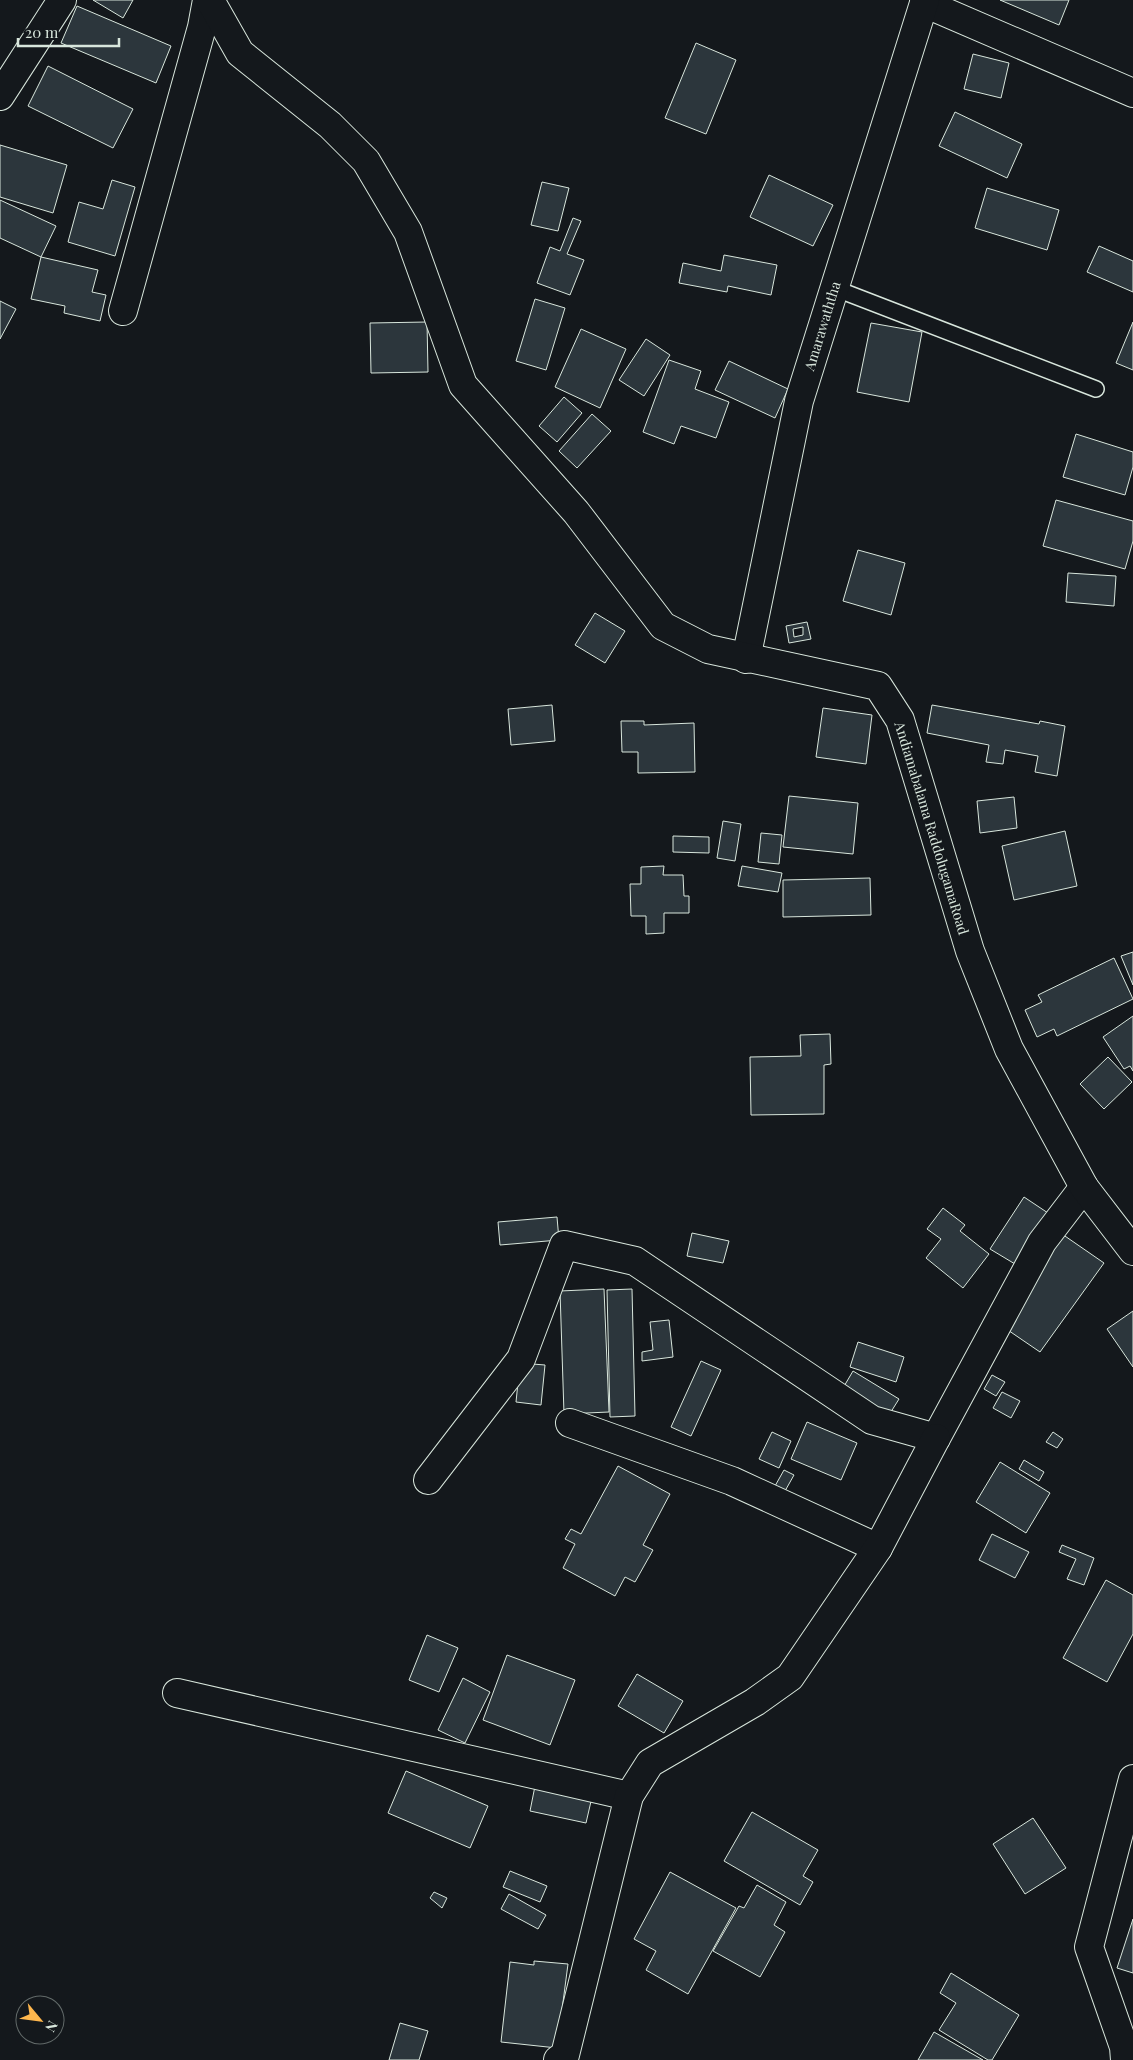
<svg xmlns="http://www.w3.org/2000/svg" width="1133" height="2060" font-family="'Playfair Display',serif">
	<style>
		.building { fill: #2c363c; stroke: #d8e6dc; fill-rule: evenodd }
		.lines { fill: none; stroke-linecap: round; stroke-linejoin: round }
		.lane-casing { stroke: #d8e6dc; stroke-width: 18 }
		.street-casing { stroke: #d8e6dc; stroke-width: 30 }
		.secondary-casing { stroke: #d8e6dc; stroke-width: 30 }
		.lane { stroke: #14181c; stroke-width: 15 }
		.street { stroke: #14181c; stroke-width: 28 }
		.secondary { stroke: #14181c; stroke-width: 28 }
		.labels { text-anchor: middle; dominant-baseline: central; stroke-width: 4; stroke-linejoin: round; paint-order: stroke }
		.street-label { font-size: 14px; fill: #d8e6dc; stroke: #14181c }
	</style>
	<rect width="100%" height="100%" fill="#14181c"/>
	<g class="building">
		<path d="M 93,0 L 133,0 L 123,18 Z"/>
		<path d="M 1000,0 L 1069,0 L 1059,25 Z"/>
		<path d="M 77,6 L 171,46 L 156,83 L 61,43 Z"/>
		<path d="M 696,43 L 736,60 L 706,134 L 665,118 Z"/>
		<path d="M 973,54 L 1009,63 L 1001,98 L 964,89 Z"/>
		<path d="M 48,66 L 133,109 L 113,148 L 28,106 Z"/>
		<path d="M 955,112 L 1022,144 L 1007,178 L 939,146 Z"/>
		<path d="M 0,145 L 67,165 L 53,213 L 0,197 Z"/>
		<path d="M 769,175 L 833,205 L 813,246 L 750,217 Z"/>
		<path d="M 112,180 L 135,187 L 115,256 L 68,242 L 79,202 L 103,209 Z"/>
		<path d="M 542,182 L 569,188 L 558,231 L 531,225 Z"/>
		<path d="M 987,188 L 1059,210 L 1047,250 L 975,228 Z"/>
		<path d="M 0,200 L 56,226 L 41,257 L 0,238 Z"/>
		<path d="M 573,218 L 581,221 L 567,254 L 584,260 L 570,295 L 537,283 L 550,247 L 560,251 Z"/>
		<path d="M 1099,246 L 1133,261 L 1133,292 L 1087,272 Z"/>
		<path d="M 724,255 L 777,265 L 771,295 L 728,286 L 727,292 L 679,283 L 683,263 L 721,271 Z"/>
		<path d="M 41,257 L 98,270 L 92,292 L 106,295 L 100,321 L 64,313 L 65,306 L 31,299 Z"/>
		<path d="M 535,299 L 565,308 L 546,370 L 516,361 Z"/>
		<path d="M 0,301 L 16,309 L 0,339 Z"/>
		<path d="M 427,322 L 428,372 L 371,373 L 370,323 Z"/>
		<path d="M 1133,322 L 1133,370 L 1116,363 Z"/>
		<path d="M 871,323 L 922,332 L 909,402 L 857,392 Z"/>
		<path d="M 581,329 L 626,349 L 600,408 L 555,387 Z"/>
		<path d="M 646,339 L 670,355 L 644,396 L 619,380 Z"/>
		<path d="M 669,360 L 701,371 L 695,389 L 729,402 L 716,438 L 681,426 L 674,444 L 643,432 Z"/>
		<path d="M 729,361 L 788,389 L 775,418 L 715,390 Z"/>
		<path d="M 564,397 L 582,413 L 557,442 L 539,426 Z"/>
		<path d="M 592,414 L 611,431 L 577,468 L 559,451 Z"/>
		<path d="M 1076,434 L 1133,452 L 1133,467 L 1125,495 L 1063,477 Z"/>
		<path d="M 1056,500 L 1133,521 L 1133,541 L 1125,569 L 1043,546 Z"/>
		<path d="M 858,550 L 905,563 L 891,615 L 843,601 Z"/>
		<path d="M 1068,573 L 1116,576 L 1114,606 L 1066,602 Z"/>
		<path d="M 595,613 L 625,631 L 605,663 L 575,645 Z"/>
		<path d="M 807,622 L 811,639 L 789,643 L 786,626 ZM 803,627 L 803,635 L 794,637 L 793,629 Z"/>
		<path d="M 552,705 L 555,741 L 511,745 L 508,709 Z"/>
		<path d="M 932,705 L 1039,724 L 1040,721 L 1065,726 L 1057,776 L 1035,772 L 1038,756 L 1005,750 L 1003,764 L 986,762 L 989,745 L 927,733 Z"/>
		<path d="M 823,708 L 872,715 L 866,764 L 816,757 Z"/>
		<path d="M 621,721 L 644,721 L 644,725 L 694,723 L 695,772 L 638,773 L 638,752 L 622,752 Z"/>
		<path d="M 789,796 L 858,803 L 853,854 L 783,847 Z"/>
		<path d="M 1014,797 L 1017,828 L 980,833 L 977,801 Z"/>
		<path d="M 723,821 L 741,824 L 735,861 L 717,858 Z"/>
		<path d="M 1065,831 L 1077,886 L 1014,900 L 1002,846 Z"/>
		<path d="M 761,833 L 782,835 L 779,864 L 758,862 Z"/>
		<path d="M 673,836 L 709,837 L 709,853 L 673,852 Z"/>
		<path d="M 664,866 L 663,875 L 683,875 L 684,896 L 689,896 L 689,913 L 664,913 L 664,933 L 646,934 L 646,916 L 631,916 L 630,884 L 641,884 L 641,867 Z"/>
		<path d="M 742,866 L 782,873 L 778,892 L 738,886 Z"/>
		<path d="M 870,878 L 871,915 L 783,917 L 783,880 Z"/>
		<path d="M 1133,952 L 1133,985 L 1121,956 Z"/>
		<path d="M 1114,958 L 1133,999 L 1057,1036 L 1054,1029 L 1037,1037 L 1025,1010 L 1042,1002 L 1038,995 Z"/>
		<path d="M 1133,1016 L 1133,1071 L 1130,1066 L 1124,1069 L 1103,1037 Z"/>
		<path d="M 830,1034 L 831,1064 L 824,1065 L 824,1114 L 751,1115 L 750,1057 L 801,1056 L 800,1035 Z"/>
		<path d="M 1108,1057 L 1132,1082 L 1104,1109 L 1080,1084 Z"/>
		<path d="M 1024,1197 L 1048,1213 L 1015,1264 L 990,1249 Z"/>
		<path d="M 943,1208 L 965,1225 L 960,1231 L 989,1254 L 963,1288 L 926,1258 L 941,1239 L 927,1229 Z"/>
		<path d="M 557,1217 L 559,1240 L 500,1245 L 498,1222 Z"/>
		<path d="M 692,1233 L 729,1241 L 723,1263 L 687,1256 Z"/>
		<path d="M 1062,1234 L 1104,1263 L 1040,1352 L 999,1324 Z"/>
		<path d="M 604,1289 L 609,1412 L 564,1414 L 560,1291 Z"/>
		<path d="M 632,1289 L 635,1416 L 610,1417 L 607,1290 Z"/>
		<path d="M 1133,1311 L 1133,1367 L 1107,1329 Z"/>
		<path d="M 669,1320 L 673,1357 L 642,1361 L 642,1352 L 653,1350 L 650,1322 Z"/>
		<path d="M 858,1342 L 904,1357 L 896,1382 L 850,1367 Z"/>
		<path d="M 701,1361 L 721,1370 L 691,1436 L 671,1427 Z"/>
		<path d="M 520,1363 L 545,1365 L 541,1405 L 516,1402 Z"/>
		<path d="M 853,1371 L 899,1399 L 889,1415 L 843,1388 Z"/>
		<path d="M 992,1375 L 1005,1382 L 996,1396 L 984,1389 Z"/>
		<path d="M 1002,1392 L 1020,1401 L 1011,1418 L 993,1408 Z"/>
		<path d="M 807,1422 L 857,1443 L 841,1480 L 791,1459 Z"/>
		<path d="M 772,1432 L 791,1441 L 779,1468 L 759,1459 Z"/>
		<path d="M 1053,1432 L 1063,1439 L 1057,1448 L 1046,1442 Z"/>
		<path d="M 1024,1460 L 1044,1472 L 1039,1481 L 1019,1469 Z"/>
		<path d="M 1000,1462 L 1050,1493 L 1026,1533 L 976,1502 Z"/>
		<path d="M 618,1466 L 670,1494 L 643,1545 L 653,1550 L 635,1582 L 625,1577 L 615,1596 L 563,1568 L 575,1544 L 565,1539 L 571,1529 L 581,1534 Z"/>
		<path d="M 784,1470 L 794,1475 L 785,1491 L 775,1486 Z"/>
		<path d="M 992,1534 L 1029,1552 L 1015,1578 L 979,1560 Z"/>
		<path d="M 1062,1545 L 1094,1558 L 1084,1585 L 1067,1579 L 1076,1559 L 1059,1552 Z"/>
		<path d="M 1106,1580 L 1133,1595 L 1133,1634 L 1107,1682 L 1063,1658 Z"/>
		<path d="M 427,1635 L 458,1648 L 439,1692 L 409,1680 Z"/>
		<path d="M 507,1655 L 575,1680 L 550,1745 L 483,1720 Z"/>
		<path d="M 637,1674 L 683,1701 L 664,1733 L 618,1706 Z"/>
		<path d="M 463,1678 L 490,1692 L 465,1743 L 438,1730 Z"/>
		<path d="M 406,1771 L 488,1806 L 470,1848 L 388,1813 Z"/>
		<path d="M 535,1786 L 592,1797 L 586,1823 L 530,1811 Z"/>
		<path d="M 752,1812 L 818,1850 L 803,1876 L 813,1882 L 800,1905 L 724,1861 Z"/>
		<path d="M 1033,1818 L 1066,1868 L 1025,1894 L 993,1844 Z"/>
		<path d="M 510,1871 L 547,1886 L 540,1902 L 503,1887 Z"/>
		<path d="M 670,1872 L 736,1908 L 688,1994 L 646,1970 L 656,1951 L 634,1939 Z"/>
		<path d="M 757,1885 L 786,1902 L 774,1925 L 785,1932 L 760,1977 L 713,1951 L 739,1906 L 744,1908 Z"/>
		<path d="M 434,1892 L 447,1898 L 442,1908 L 430,1898 Z"/>
		<path d="M 509,1894 L 546,1915 L 538,1929 L 501,1909 Z"/>
		<path d="M 1133,1919 L 1133,1973 L 1117,1968 Z"/>
		<path d="M 534,1961 L 568,1964 L 557,2048 L 501,2042 L 510,1962 L 534,1965 Z"/>
		<path d="M 951,1973 L 1019,2015 L 992,2060 L 988,2060 L 939,2030 L 956,2003 L 940,1993 Z"/>
		<path d="M 400,2023 L 428,2031 L 419,2060 L 389,2060 Z"/>
		<path d="M 934,2032 L 983,2060 L 918,2060 Z"/>
	</g>
	<g class="lines">
		<g class="lane-casing">
			<path id="lane" d="M 834,288 L 1096,389"/>
		</g>
		<g class="street-casing">
			<g id="street">
				<path d="M 924,3 L 1133,93"/>
				<path d="M 0,96 L 62,0"/>
				<path d="M 123,311 L 202,27 L 207,0"/>
				<path d="M 746,659 L 799,401 L 925,0"/>
				<path d="M 570,1423 L 732,1481 L 878,1548"/>
				<path d="M 428,1480 L 521,1359 L 564,1245 L 635,1261 L 872,1420 L 936,1438 L 1042,1242 L 1084,1187"/>
				<path d="M 177,1693 L 629,1796"/>
				<path d="M 558,2060 L 565,2055 L 629,1796 L 650,1763 L 755,1702 L 790,1677 L 878,1548 L 936,1438"/>
				<path d="M 1125,2060 L 1124,2047 L 1089,1947 L 1133,1779"/>
			</g>
		</g>
		<g class="secondary-casing">
			<path id="secondary" d="M 210,0 L 240,53 L 330,125 L 366,161 L 408,232 L 463,385 L 576,512 L 663,626 L 708,649 L 878,686 L 900,720 L 970,951 L 1009,1049 L 1084,1187 L 1133,1251"/>
		</g>
		<use href="#lane" class="lane"/>
		<use href="#street" class="street"/>
		<use href="#secondary" class="secondary"/>
	</g>
	<g class="labels">
		<g class="street-label">
			<text transform="translate(822 326) rotate(-73)">Amarawaththa</text>
			<text transform="translate(932 828) rotate(73)">Andiamabalama RaddolugamaRoad</text>
		</g>
	</g>
	<g transform="translate(40 2020) rotate(119)"><circle r="24" fill="#14181c" stroke="#626a69"/>
	<path d="M0-4L9 19L0 12L-9 19Z" fill="#ffb74d"/>
	<text y="-8" font-size="14" font-weight="bold" text-anchor="middle" fill="#d8e6dc">N</text>
	</g>
	<path d="M18 38v8h101v-8" fill="none" stroke="#d8e6dc" stroke-width="2.5"/>
	<text x="25" y="38" font-size="15" fill="#d8e6dc" stroke="#14181c" stroke-width="4" paint-order="stroke">20 m</text>
</svg>
